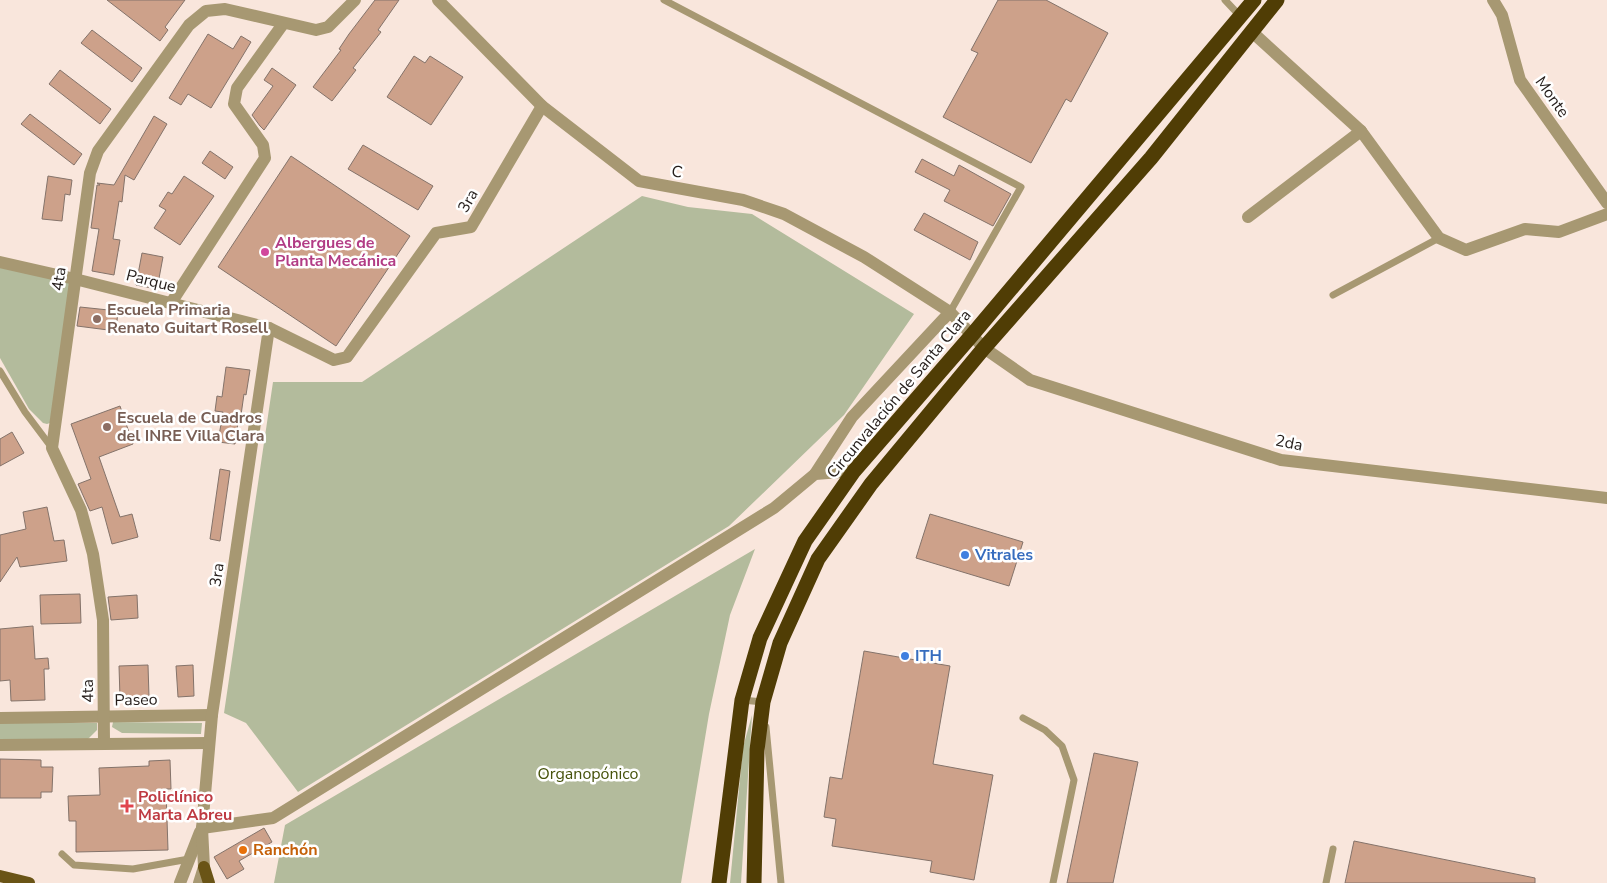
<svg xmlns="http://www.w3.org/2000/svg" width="1607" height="883" font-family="'Nunito Sans',sans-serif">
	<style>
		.green { fill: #b3bb9c }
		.building { fill: #cda18a; stroke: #84736a }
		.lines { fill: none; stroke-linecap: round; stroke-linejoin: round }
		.lane { stroke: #a79872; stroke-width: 7 }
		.street { stroke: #a79872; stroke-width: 12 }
		.primary { stroke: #6a5416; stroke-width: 12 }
		.highway { stroke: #503d05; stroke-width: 15 }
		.hotel-dot { fill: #d1479c; stroke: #fff; stroke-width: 2 }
		.education-dot { fill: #8d6e63; stroke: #fff; stroke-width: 2 }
		.shop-dot { fill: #3f7fe0; stroke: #fff; stroke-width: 2 }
		.health-dot { fill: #e0444e; stroke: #fff; stroke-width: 2 }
		.food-dot { fill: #e8710a; stroke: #fff; stroke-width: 2 }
		.labels { text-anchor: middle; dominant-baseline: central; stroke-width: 5; stroke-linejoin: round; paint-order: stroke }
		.street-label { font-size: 16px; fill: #241d1a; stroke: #fff }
		.hotel-label { font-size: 16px; font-weight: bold; fill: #b23c85; stroke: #fff; text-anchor: start }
		.education-label { font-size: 16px; font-weight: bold; fill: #785e54; stroke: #fff; text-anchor: start }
		.shop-label { font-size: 16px; font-weight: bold; fill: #366cbe; stroke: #fff; text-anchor: start }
		.park-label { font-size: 16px; fill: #46520b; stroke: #fff }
		.health-label { font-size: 16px; font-weight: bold; fill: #be3a42; stroke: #fff; text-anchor: start }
		.food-label { font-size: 16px; font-weight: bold; fill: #c56008; stroke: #fff; text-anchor: start }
	</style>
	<rect width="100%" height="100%" fill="#f9e6dc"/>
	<g class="green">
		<path d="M 642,196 L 688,207 L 752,214 L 914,314 L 844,415 L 729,526 L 298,792 L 246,723 L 224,713 L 273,382 L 362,382 Z"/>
		<path d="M 0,267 L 73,282 L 50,423 L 47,424 L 43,423 L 29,409 L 0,358 Z"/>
		<path d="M 755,549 L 730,615 L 709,714 L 681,883 L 274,883 L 285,825 Z"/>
		<path d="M 752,715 L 741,883 L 730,883 L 743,747 Z"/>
		<path d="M 0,722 L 97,723 L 97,730 L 88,739 L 0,740 Z"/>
		<path d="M 113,722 L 202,723 L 201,734 L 122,733 L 112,727 Z"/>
	</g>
	<g class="building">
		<path d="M 107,0 L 185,0 L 165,27 L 168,30 L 160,41 Z"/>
		<path d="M 375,0 L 399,0 L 378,30 L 381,32 L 353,68 L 356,70 L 332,101 L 313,87 L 341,50 L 339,49 L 349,34 Z"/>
		<path d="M 998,0 L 1046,0 L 1108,33 L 1071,102 L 1066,99 L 1031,163 L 943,117 L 978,53 L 971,50 Z"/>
		<path d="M 92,30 L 142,68 L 132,82 L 81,43 Z"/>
		<path d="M 208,34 L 233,49 L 241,36 L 251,42 L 211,108 L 188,94 L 181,105 L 169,98 Z"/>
		<path d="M 414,56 L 425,63 L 430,56 L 463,77 L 431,125 L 387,97 Z"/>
		<path d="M 272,68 L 296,85 L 264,130 L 260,126 L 252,115 L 273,86 L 264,80 Z"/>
		<path d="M 60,70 L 111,109 L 100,124 L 49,84 Z"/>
		<path d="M 30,114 L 82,154 L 74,165 L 21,124 Z"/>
		<path d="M 154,116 L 167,124 L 134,180 L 125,175 L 122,202 L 119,201 L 113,239 L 120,240 L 114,275 L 92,271 L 99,229 L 91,228 L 97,185 L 100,185 L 97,183 L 114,185 Z"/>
		<path d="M 363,145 L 433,186 L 418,210 L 348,169 Z"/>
		<path d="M 210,151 L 233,167 L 225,179 L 202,163 Z"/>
		<path d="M 291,156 L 410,236 L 336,346 L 218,267 Z"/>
		<path d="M 922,159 L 954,176 L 959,165 L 1011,194 L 993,226 L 944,201 L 950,190 L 915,172 Z"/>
		<path d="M 48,176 L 72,180 L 70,195 L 65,194 L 62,221 L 42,219 Z"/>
		<path d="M 184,176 L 214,196 L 180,245 L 154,228 L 166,210 L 159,206 L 168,192 L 172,194 Z"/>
		<path d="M 924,213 L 978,242 L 970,260 L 914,230 Z"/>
		<path d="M 142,253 L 163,257 L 157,289 L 136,285 Z"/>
		<path d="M 80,307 L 118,311 L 116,331 L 77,326 Z"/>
		<path d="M 226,367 L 250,370 L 246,395 L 244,394 L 241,415 L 239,415 L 235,444 L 218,442 L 223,412 L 215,411 L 217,396 L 222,397 Z"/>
		<path d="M 120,406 L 133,444 L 99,457 L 120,517 L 132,514 L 138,537 L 112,544 L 102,507 L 90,511 L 78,484 L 91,479 L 71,424 Z"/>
		<path d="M 12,432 L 24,453 L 0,466 L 0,439 Z"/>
		<path d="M 220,469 L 230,471 L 220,541 L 210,539 Z"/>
		<path d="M 47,507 L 54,541 L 64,540 L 67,561 L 20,567 L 17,557 L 0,582 L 0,535 L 26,529 L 23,512 Z"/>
		<path d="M 930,514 L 1023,542 L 1009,586 L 916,558 Z"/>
		<path d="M 80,594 L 81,623 L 41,624 L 40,595 Z"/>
		<path d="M 137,595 L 138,618 L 111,620 L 108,597 Z"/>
		<path d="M 33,626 L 35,659 L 48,658 L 49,669 L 44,669 L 45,700 L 11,701 L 10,680 L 0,681 L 0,629 Z"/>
		<path d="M 864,651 L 950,666 L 933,764 L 993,775 L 974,880 L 930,872 L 932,861 L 832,846 L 836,819 L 824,817 L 830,777 L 842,779 Z"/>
		<path d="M 148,665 L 149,697 L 120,698 L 119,666 Z"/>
		<path d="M 193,665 L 194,696 L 178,697 L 176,666 Z"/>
		<path d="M 1094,753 L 1138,762 L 1113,883 L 1067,883 Z"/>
		<path d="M 0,759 L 41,760 L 41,767 L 53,767 L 52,792 L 41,792 L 41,798 L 0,798 Z"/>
		<path d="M 170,760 L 171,789 L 166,789 L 168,850 L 76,852 L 76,821 L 69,821 L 68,796 L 100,795 L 99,768 L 149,766 L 149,761 Z"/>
		<path d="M 264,828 L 272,842 L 239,861 L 244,869 L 227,879 L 214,857 Z"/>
		<path d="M 1354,841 L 1535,878 L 1535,883 L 1345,883 Z"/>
	</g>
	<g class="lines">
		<g class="lane">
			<path d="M 664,0 L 1021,187 L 950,312"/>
			<path d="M 1225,0 L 1240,16"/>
			<path d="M 1333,295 L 1439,238"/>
			<path d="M 0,371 L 25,412 L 52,448"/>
			<path d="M 742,700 L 763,702 L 763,704"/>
			<path d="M 1023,718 L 1045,730 L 1062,746 L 1074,780 L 1053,883"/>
			<path d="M 766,727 L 781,883"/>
			<path d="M 62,854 L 74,865 L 133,869 L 189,859"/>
			<path d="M 1326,883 L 1333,849"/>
		</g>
		<g class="street">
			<path d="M 438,0 L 542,106 L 639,181 L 743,200 L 784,214 L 864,257 L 950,312 L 984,348 L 1030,380 L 1281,460 L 1607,498"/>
			<path d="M 1493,0 L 1502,15 L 1520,80 L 1607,203"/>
			<path d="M 1251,31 L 1361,131 L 1439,238 L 1466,250 L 1525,229 L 1559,232 L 1607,214"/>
			<path d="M 1248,217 L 1361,131"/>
			<path d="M 0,262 L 75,279 L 269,328 L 334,360 L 347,357 L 436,233 L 471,227 L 542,106"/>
			<path d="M 171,303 L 265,158 L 263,145 L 234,104 L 237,88 L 283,24"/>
			<path d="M 815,474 L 852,417 L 950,312"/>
			<path d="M 0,718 L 212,715"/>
			<path d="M 104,743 L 103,620 L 93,554 L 81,510 L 52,448 L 90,173 L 98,151 L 189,25 L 206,11 L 225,9 L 316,30 L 328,27 L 355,0"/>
			<path d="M 0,745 L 209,743"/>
			<path d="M 202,828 L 273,818 L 774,508 L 815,474 L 854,471"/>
			<path d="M 180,883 L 200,832"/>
			<path d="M 199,883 L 204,867 L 202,828 L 212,715 L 269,328"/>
		</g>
		<g class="primary">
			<path d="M 204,867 L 209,883"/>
			<path d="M 0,876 L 29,883"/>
		</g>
		<g class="highway">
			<path d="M 719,883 L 742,700 L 760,638 L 805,541 L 854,471 L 972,335 L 1254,0"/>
			<path d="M 754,883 L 757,750 L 763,702 L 780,643 L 818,559 L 871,484 L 984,348 L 1151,158 L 1277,0"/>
		</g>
	</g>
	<circle class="hotel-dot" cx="265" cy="252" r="5"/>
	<g class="education-dot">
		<circle cx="97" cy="319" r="5"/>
		<circle cx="107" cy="427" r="5"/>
	</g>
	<g class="shop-dot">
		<circle cx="965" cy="555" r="5"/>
		<circle cx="905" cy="656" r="5"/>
	</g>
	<path class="health-dot" d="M124.5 798.5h5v5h5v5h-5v5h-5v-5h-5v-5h5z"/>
	<circle class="food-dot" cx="243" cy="850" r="5"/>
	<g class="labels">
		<g class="street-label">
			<text transform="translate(1552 97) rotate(55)">Monte</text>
			<text transform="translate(677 172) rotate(10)">C</text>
			<text transform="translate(468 201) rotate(-60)">3ra</text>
			<text transform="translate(59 279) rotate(-82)">4ta</text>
			<text transform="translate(151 281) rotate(14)">Parque</text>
			<text transform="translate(899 394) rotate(-50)">Circunvalación de Santa Clara</text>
			<text transform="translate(1289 443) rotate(11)">2da</text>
			<text transform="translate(217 575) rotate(-82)">3ra</text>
			<text transform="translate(88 691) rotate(-91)">4ta</text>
			<text transform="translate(136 700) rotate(-1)">Paseo</text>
		</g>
		<g class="hotel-label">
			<text x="275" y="243">Albergues de<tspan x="275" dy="18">Planta Mecánica</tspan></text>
		</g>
		<g class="education-label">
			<text x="107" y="310">Escuela Primaria<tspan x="107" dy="18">Renato Guitart Rosell</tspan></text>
			<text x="117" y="418">Escuela de Cuadros<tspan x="117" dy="18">del INRE Villa Clara</tspan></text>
		</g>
		<g class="shop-label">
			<text x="975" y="555">Vitrales</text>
			<text x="915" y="656">ITH</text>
		</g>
		<g class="park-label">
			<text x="588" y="774">Organopónico</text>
		</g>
		<g class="health-label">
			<text x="138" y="797">Policlínico<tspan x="138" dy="18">Marta Abreu</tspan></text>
		</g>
		<g class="food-label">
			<text x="253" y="850">Ranchón</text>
		</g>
	</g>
</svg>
